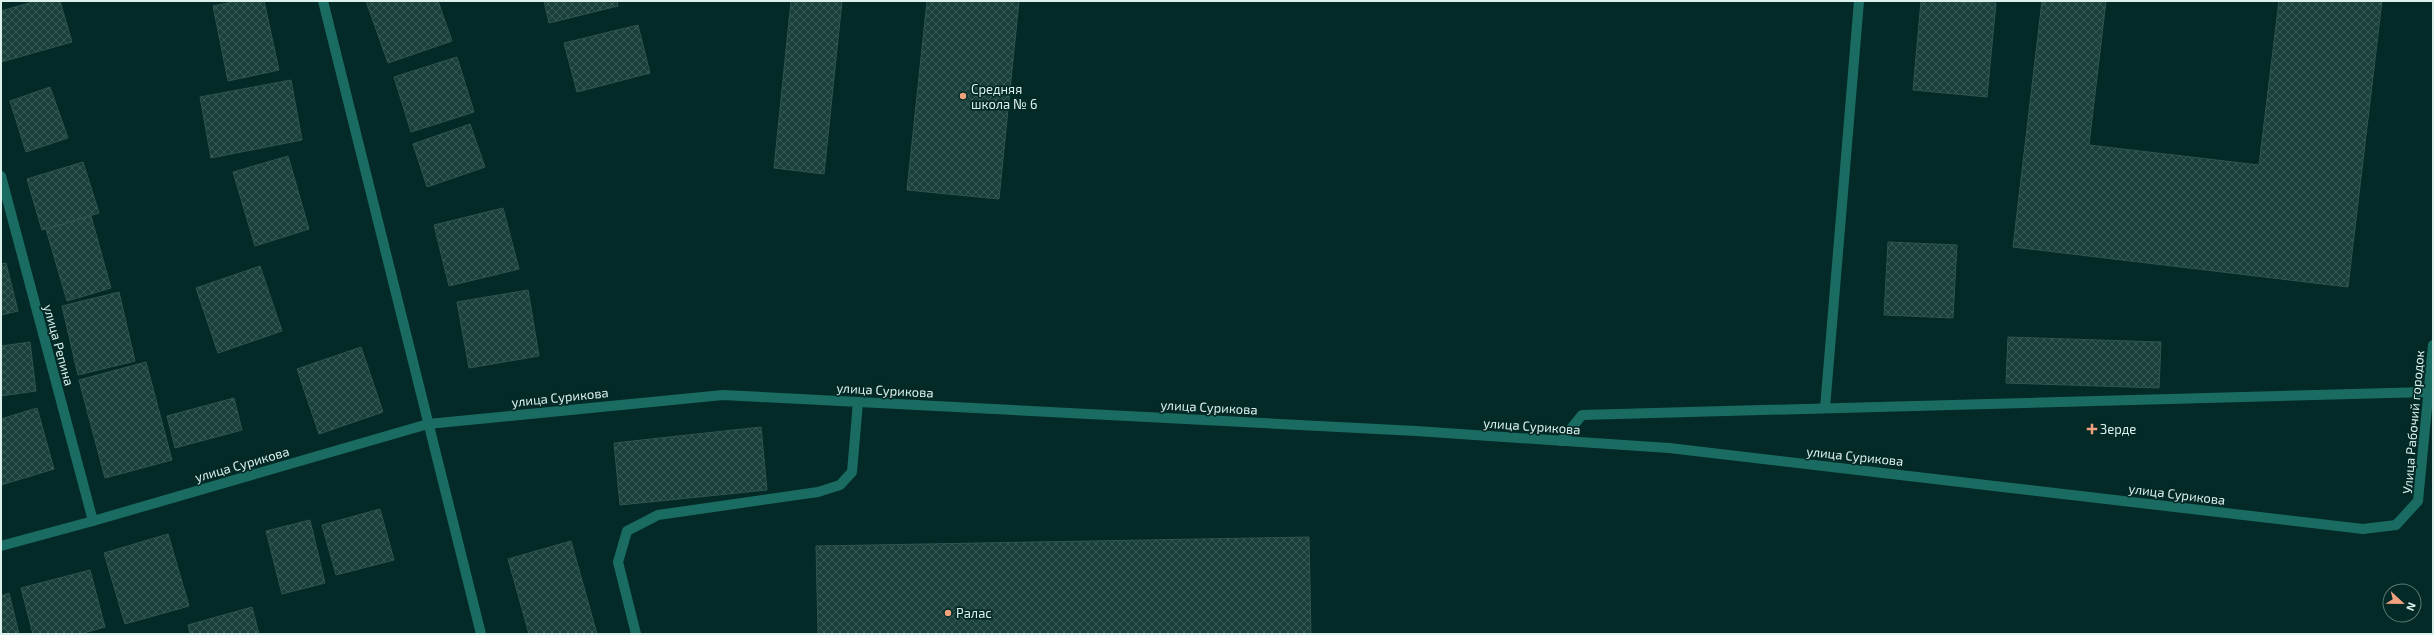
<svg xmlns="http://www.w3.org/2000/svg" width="2434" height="635" font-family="'Exo 2',sans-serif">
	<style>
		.building { fill: url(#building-cross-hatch); stroke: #30544e }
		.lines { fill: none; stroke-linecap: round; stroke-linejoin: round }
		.minor { stroke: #1a6c62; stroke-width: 10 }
		.poi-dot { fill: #f2a17e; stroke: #032a26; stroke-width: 1.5 }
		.labels { text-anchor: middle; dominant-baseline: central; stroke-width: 3.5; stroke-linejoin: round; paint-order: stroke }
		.poi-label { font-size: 13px; fill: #dcf0ec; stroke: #032a26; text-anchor: start }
		.street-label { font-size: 13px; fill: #dcf0ec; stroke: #032a26 }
	</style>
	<defs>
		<pattern id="building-cross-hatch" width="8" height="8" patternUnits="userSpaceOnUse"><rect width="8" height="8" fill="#1a403b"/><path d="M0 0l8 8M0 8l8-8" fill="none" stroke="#3b5c58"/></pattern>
	</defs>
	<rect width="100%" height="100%" fill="#032a26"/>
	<g class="building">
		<path d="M 36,1 L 60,1 L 72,42 L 1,62 L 1,11 Z"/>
		<path d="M 238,1 L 264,1 L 279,70 L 228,81 L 213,6 Z"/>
		<path d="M 366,1 L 438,1 L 452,41 L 388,63 Z"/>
		<path d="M 544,1 L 617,1 L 618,6 L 549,23 Z"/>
		<path d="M 791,1 L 842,1 L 824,174 L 774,168 Z"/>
		<path d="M 927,1 L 1019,1 L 999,199 L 907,190 Z"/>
		<path d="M 1921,1 L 1996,3 L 1987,97 L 1913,90 Z"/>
		<path d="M 2042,1 L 2106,1 L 2089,145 L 2259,165 L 2279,1 L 2382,1 L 2348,287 L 2013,247 Z"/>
		<path d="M 638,25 L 650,73 L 577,92 L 564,43 Z"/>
		<path d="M 457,57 L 474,112 L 411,132 L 394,77 Z"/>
		<path d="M 291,80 L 302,140 L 211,158 L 200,97 Z"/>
		<path d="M 50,87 L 68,138 L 26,152 L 10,101 Z"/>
		<path d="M 470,124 L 485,167 L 427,187 L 413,144 Z"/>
		<path d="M 288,156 L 309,229 L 255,246 L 233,172 Z"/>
		<path d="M 83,162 L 99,213 L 42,230 L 27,179 Z"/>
		<path d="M 503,208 L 519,269 L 449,286 L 434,225 Z"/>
		<path d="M 91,216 L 111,288 L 67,301 L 46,229 Z"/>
		<path d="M 1888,242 L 1957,245 L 1953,318 L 1884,315 Z"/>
		<path d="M 6,263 L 18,311 L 1,315 L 1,264 Z"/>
		<path d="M 260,266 L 282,331 L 218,353 L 196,288 Z"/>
		<path d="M 528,290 L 539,356 L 469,368 L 457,302 Z"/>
		<path d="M 119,292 L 135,361 L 78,375 L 62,306 Z"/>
		<path d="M 2008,337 L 2161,342 L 2159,388 L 2006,383 Z"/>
		<path d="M 30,342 L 36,391 L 1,396 L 1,346 Z"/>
		<path d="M 361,347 L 383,412 L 319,434 L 297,369 Z"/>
		<path d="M 146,362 L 172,460 L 105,478 L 79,380 Z"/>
		<path d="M 234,398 L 242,430 L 175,448 L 167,416 Z"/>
		<path d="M 37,408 L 54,469 L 1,485 L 1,419 Z"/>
		<path d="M 761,427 L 767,490 L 620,505 L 614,443 Z"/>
		<path d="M 380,509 L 394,560 L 336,575 L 322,525 Z"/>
		<path d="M 310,520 L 325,583 L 282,594 L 266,531 Z"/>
		<path d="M 168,534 L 189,606 L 125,624 L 104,553 Z"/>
		<path d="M 1309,537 L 1311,634 L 818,634 L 816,546 Z"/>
		<path d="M 571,541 L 597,634 L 529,634 L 508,559 Z"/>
		<path d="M 90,570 L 105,627 L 80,634 L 33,634 L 21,588 Z"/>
		<path d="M 9,593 L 19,634 L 1,634 L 1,596 Z"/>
		<path d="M 252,607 L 259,634 L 190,634 L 188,625 Z"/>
	</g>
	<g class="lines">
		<g class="minor">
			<path d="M 323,1 L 481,634"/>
			<path d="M 1,176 L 93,521"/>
			<path d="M 1825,408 L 1859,1"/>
			<path d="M 1561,441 L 1582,415 L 2428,392"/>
			<path d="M 1,546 L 93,521 L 428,424 L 723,395 L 1416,431 L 1669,448 L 2363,529 L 2396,525 L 2418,501 L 2433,345"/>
			<path d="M 636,634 L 618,562 L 627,531 L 658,515 L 818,492 L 840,485 L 852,472 L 858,402"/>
		</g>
	</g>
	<g class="poi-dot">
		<circle cx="963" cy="96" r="4"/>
		<path d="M2090 423h4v4h4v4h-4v4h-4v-4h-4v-4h4z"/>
		<circle cx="948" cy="613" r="4"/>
	</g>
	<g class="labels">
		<g class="poi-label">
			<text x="971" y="89">Средняя<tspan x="971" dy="15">школа № 6</tspan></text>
			<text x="2100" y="429">Зерде</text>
			<text x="956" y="613">Ралас</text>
		</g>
		<g class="street-label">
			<text transform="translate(59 345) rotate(75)">улица Репина</text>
			<text transform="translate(885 390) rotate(3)">улица Сурикова</text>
			<text transform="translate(560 397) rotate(-6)">улица Сурикова</text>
			<text transform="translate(1209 407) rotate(3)">улица Сурикова</text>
			<text transform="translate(2413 422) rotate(-85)">Улица Рабочий городок</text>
			<text transform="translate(1532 426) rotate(4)">улица Сурикова</text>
			<text transform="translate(1855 456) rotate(6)">улица Сурикова</text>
			<text transform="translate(242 464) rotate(-16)">улица Сурикова</text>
			<text transform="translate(2177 494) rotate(7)">улица Сурикова</text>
		</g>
	</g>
	<rect width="2434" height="635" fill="none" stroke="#dcf0ec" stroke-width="4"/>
	<g transform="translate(2402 603) rotate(112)"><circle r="19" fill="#032a26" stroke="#5a7975"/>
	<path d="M0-3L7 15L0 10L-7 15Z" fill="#f2a17e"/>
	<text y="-6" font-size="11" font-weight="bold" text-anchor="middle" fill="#dcf0ec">N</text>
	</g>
</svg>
